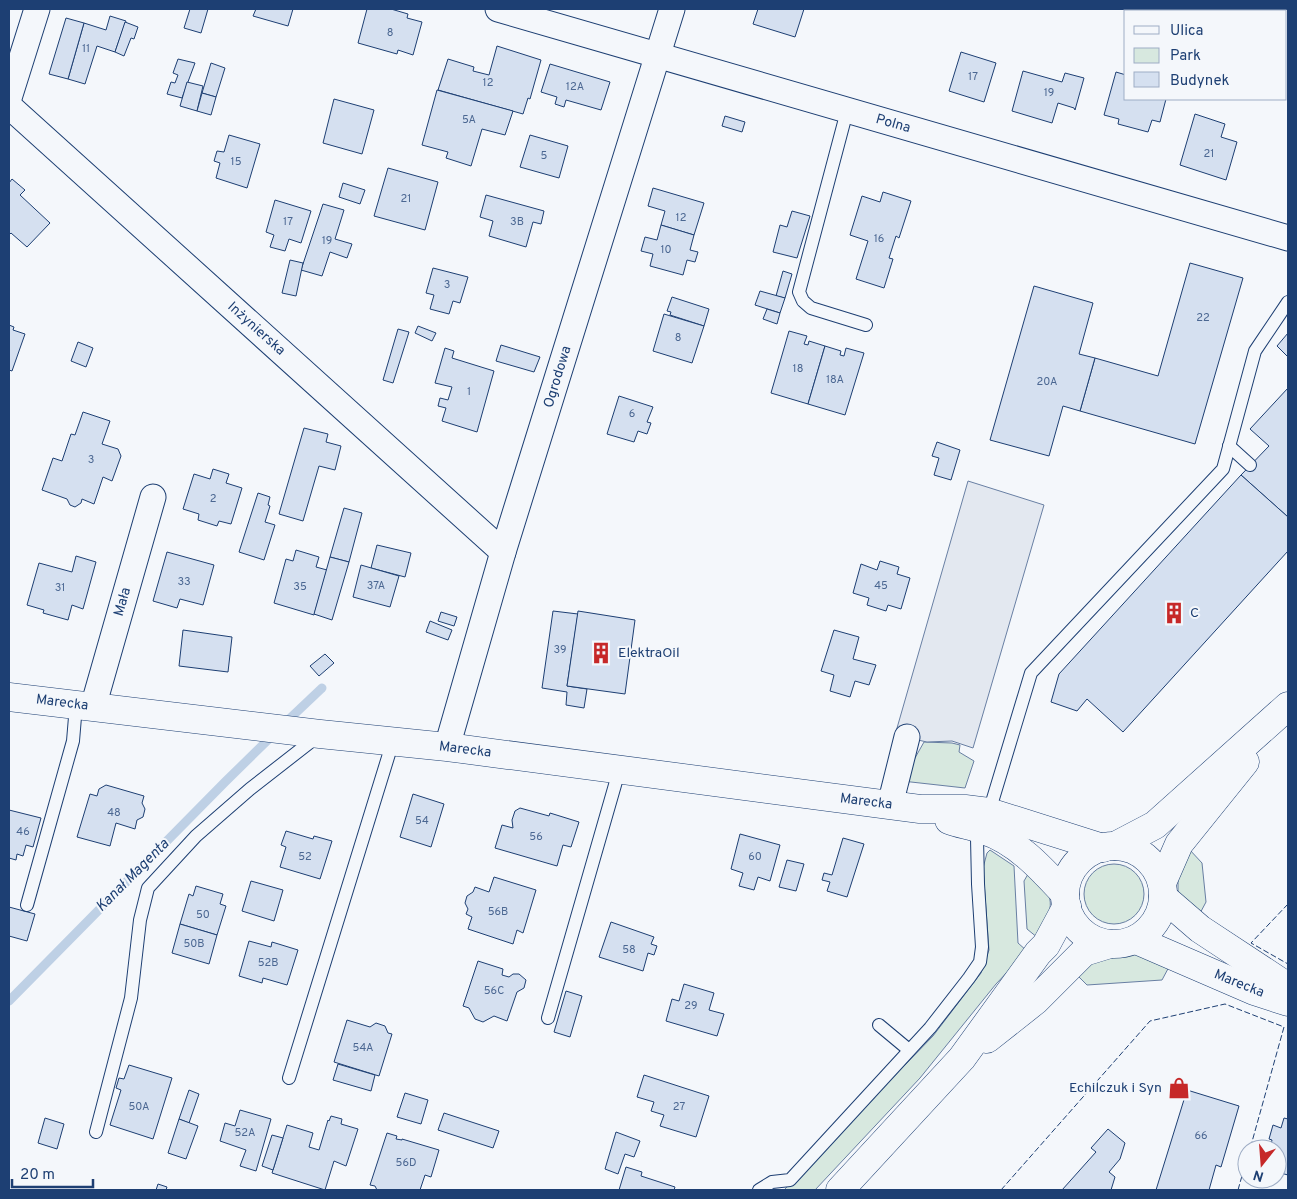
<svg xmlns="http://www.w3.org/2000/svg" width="1297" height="1199" font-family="Overpass,sans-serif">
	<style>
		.green { fill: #d7e8df; stroke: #687fa3 }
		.parking { fill: #e3e8f0; stroke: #687fa3 }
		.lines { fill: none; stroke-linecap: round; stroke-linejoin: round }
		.stream { stroke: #bed0e5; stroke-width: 9 }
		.building { fill: #d5e0f0; stroke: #1d3f73 }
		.service-casing { stroke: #1d3f73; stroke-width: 14 }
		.minor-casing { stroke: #1d3f73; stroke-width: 27 }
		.tertiary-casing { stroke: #1d3f73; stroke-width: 29 }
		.primary-casing { stroke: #1d3f73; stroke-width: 29 }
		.service { stroke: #f4f7fb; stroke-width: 12 }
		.minor { stroke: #f4f7fb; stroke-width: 25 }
		.tertiary { stroke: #f4f7fb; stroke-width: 28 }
		.primary { stroke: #f4f7fb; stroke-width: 28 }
		.fence { stroke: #1d3f73; stroke-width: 1; stroke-dasharray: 6 2.5; stroke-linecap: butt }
		.labels { text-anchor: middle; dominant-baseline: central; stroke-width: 4; stroke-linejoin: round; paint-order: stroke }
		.number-label { font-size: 11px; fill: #4b6792 }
		.street-label { font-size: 14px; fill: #1d3f73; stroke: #f4f7fb }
		.poi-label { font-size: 14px; fill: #1d3f73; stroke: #f4f7fb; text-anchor: start }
		.water-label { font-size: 15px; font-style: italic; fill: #1d3f73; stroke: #f4f7fb }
	</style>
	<rect width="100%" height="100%" fill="#f4f7fb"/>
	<g class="green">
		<path d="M 924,742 L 952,743 L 960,745 L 959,752 L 974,761 L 965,788 L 902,781 Z"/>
		<path d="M 1189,849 L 1202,863 L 1206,902 L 1198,917 L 1178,894 L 1178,879 Z"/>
		<path d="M 990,850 L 1014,866 L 1018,943 L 1027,951 L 996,984 L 920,1078 L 815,1190 L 773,1190 L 784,1190 L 933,1036 L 981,973 L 989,950 L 983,868 L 987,853 Z"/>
		<circle cx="1114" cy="894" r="30"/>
		<path d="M 1031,869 C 1056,901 1055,902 1038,938 L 1027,929 L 1024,881 Z"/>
		<path d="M 1138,953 L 1170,965 L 1162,980 L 1087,985 L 1075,973 L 1096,959 Z"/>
	</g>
	<path class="parking" d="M 968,481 L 1044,505 L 973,748 L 952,741 L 927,742 L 895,735 Z"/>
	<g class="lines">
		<g class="stream">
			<path d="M 284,724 L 322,688"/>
			<path d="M 9,1001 L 226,781 L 275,733"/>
		</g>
	</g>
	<g class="building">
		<path d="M 190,9 L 208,9 L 201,33 L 184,28 Z"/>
		<path d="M 256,9 L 293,9 L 288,26 L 253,16 Z"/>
		<path d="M 367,9 L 391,9 L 408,14 L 407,18 L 422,22 L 413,55 L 398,50 L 397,54 L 358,43 Z"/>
		<path d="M 758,9 L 804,9 L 795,37 L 753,24 Z"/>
		<path d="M 110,16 L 126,21 L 115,52 L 97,46 L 85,84 L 68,79 L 84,23 L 106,30 Z"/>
		<path d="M 66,18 L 84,23 L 68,79 L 49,74 Z"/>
		<path d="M 125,22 L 138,27 L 134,39 L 131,38 L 124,56 L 115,52 Z"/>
		<path d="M 497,46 L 541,60 L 530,99 L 528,98 L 523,114 L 438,90 L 448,59 L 474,67 L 473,71 L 489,75 Z"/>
		<path d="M 961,52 L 996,63 L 984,102 L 949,91 Z"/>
		<path d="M 178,59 L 195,63 L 182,98 L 167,94 L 171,82 L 175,83 L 178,75 L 173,73 Z"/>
		<path d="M 211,63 L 225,68 L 216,97 L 202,93 Z"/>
		<path d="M 550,64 L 610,82 L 601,110 L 566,100 L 564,107 L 555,104 L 557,97 L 541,92 Z"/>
		<path d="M 1023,71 L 1062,82 L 1065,73 L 1084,78 L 1075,110 L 1074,108 L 1058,103 L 1052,123 L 1012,111 Z"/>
		<path d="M 1116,72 L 1126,75 L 1126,99 L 1166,99 L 1160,122 L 1152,120 L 1148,132 L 1118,124 L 1119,119 L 1104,115 Z"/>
		<path d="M 187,82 L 203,86 L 197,111 L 180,106 Z"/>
		<path d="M 437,90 L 513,111 L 505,135 L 482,129 L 471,166 L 446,158 L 448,152 L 422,145 Z"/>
		<path d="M 202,93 L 216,97 L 211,115 L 197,111 Z"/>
		<path d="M 334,99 L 374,110 L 362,154 L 323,143 Z"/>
		<path d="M 1195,114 L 1225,124 L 1221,137 L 1237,142 L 1226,180 L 1180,165 Z"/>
		<path d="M 725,116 L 745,122 L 742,132 L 722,126 Z"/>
		<path d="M 229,135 L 260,144 L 247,188 L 216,178 L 220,163 L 214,161 L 217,151 L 224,152 Z"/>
		<path d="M 530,135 L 568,146 L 559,178 L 520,167 Z"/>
		<path d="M 388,168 L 438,182 L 425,230 L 374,216 Z"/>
		<path d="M 12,179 L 25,190 L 20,195 L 50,223 L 27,247 L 11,233 L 9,235 L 9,183 Z"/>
		<path d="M 343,183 L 365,190 L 360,204 L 339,197 Z"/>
		<path d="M 653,188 L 704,203 L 694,235 L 661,225 L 665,211 L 648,206 Z"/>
		<path d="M 883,192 L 911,201 L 899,238 L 896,236 L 889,258 L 893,259 L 884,288 L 856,279 L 868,241 L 850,235 L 862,196 L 880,202 Z"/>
		<path d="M 486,195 L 544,211 L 541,224 L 533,222 L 526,247 L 489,236 L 493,221 L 480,217 Z"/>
		<path d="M 275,200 L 311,211 L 301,243 L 289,239 L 285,251 L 270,247 L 274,235 L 266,232 Z"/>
		<path d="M 323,204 L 344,210 L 335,239 L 352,244 L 347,258 L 330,252 L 322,276 L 301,270 Z"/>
		<path d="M 792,211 L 810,216 L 797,258 L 773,252 L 780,225 L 787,227 Z"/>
		<path d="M 661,225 L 694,235 L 690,250 L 698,252 L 695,262 L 687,260 L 683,275 L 650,266 L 653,254 L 641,251 L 645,237 L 657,240 Z"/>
		<path d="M 290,260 L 303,263 L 296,296 L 282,293 Z"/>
		<path d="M 1190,263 L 1243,278 L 1195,444 L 1080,411 L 1095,358 L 1158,376 Z"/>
		<path d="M 433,268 L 468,277 L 460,303 L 453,301 L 449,314 L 430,309 L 434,295 L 426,293 Z"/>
		<path d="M 783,271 L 792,274 L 785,298 L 776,296 Z"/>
		<path d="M 1034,286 L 1093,303 L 1079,354 L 1095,358 L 1080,411 L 1063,406 L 1049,456 L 990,440 Z"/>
		<path d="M 760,291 L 785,298 L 780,313 L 755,305 Z"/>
		<path d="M 672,297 L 709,309 L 704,326 L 670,315 L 671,312 L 667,311 Z"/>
		<path d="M 767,309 L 780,313 L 777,324 L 763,319 Z"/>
		<path d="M 664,314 L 704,326 L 692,363 L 653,351 Z"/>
		<path d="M 9,325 L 14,327 L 13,330 L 25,334 L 12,371 L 9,370 Z"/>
		<path d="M 418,326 L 436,333 L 432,341 L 415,333 Z"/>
		<path d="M 398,329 L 409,332 L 393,383 L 383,380 Z"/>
		<path d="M 789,331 L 807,336 L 804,344 L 808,345 L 809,341 L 825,346 L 808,404 L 771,393 Z"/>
		<path d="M 1288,333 L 1288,357 L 1277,346 Z"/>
		<path d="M 78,342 L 93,348 L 86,367 L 71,361 Z"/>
		<path d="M 501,345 L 540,357 L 534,372 L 496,361 Z"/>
		<path d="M 825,346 L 841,351 L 840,355 L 844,356 L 846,348 L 864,353 L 845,415 L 808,404 Z"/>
		<path d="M 445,348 L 454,351 L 452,358 L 494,371 L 477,432 L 442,421 L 446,408 L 438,406 L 440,398 L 448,400 L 452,387 L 435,383 Z"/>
		<path d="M 1288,388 L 1288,517 L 1241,475 L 1269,446 L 1250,429 Z"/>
		<path d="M 619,396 L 653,407 L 647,422 L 651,423 L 647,434 L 638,431 L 634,442 L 607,434 Z"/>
		<path d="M 83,412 L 110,421 L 102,444 L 118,449 L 121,456 L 112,481 L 103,477 L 94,504 L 82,499 L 81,503 L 75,507 L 70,505 L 67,499 L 42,490 L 53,458 L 62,461 L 71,434 L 75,435 Z"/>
		<path d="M 304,428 L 328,434 L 326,442 L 341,446 L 335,470 L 319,466 L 303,521 L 279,514 Z"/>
		<path d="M 937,442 L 960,450 L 951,480 L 934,475 L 939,458 L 932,456 Z"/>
		<path d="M 213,469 L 229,474 L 226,483 L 242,488 L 231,524 L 219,521 L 217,526 L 198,520 L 199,514 L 183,509 L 194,474 L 210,479 Z"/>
		<path d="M 1241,475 L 1288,517 L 1288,551 L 1123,732 L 1087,699 L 1077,711 L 1051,702 L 1059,674 Z"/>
		<path d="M 258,493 L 270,497 L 268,505 L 270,506 L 265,522 L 275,525 L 264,560 L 239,552 Z"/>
		<path d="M 344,508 L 362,513 L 349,562 L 330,557 Z"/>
		<path d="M 377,545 L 411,553 L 405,577 L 371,568 Z"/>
		<path d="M 296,550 L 319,557 L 316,567 L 327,570 L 314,615 L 274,603 L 286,559 L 293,561 Z"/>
		<path d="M 167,552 L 214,565 L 203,605 L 180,599 L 177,608 L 153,601 Z"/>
		<path d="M 76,556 L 96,562 L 83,609 L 72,605 L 68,620 L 43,613 L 44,610 L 27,605 L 39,563 L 72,572 Z"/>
		<path d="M 330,557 L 349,562 L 332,620 L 314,614 Z"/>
		<path d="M 880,561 L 899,567 L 897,574 L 910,578 L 901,609 L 888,605 L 886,611 L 867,605 L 869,598 L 853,593 L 861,564 L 877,570 Z"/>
		<path d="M 361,565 L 399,576 L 390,607 L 353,597 Z"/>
		<path d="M 553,611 L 578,614 L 567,686 L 587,689 L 584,708 L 566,705 L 567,692 L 542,688 Z"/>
		<path d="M 578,611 L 635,620 L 625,694 L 567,686 Z"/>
		<path d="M 441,612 L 457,617 L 454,626 L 438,621 Z"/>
		<path d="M 430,621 L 452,630 L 448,640 L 426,632 Z"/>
		<path d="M 183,630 L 232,637 L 228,672 L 179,666 Z"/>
		<path d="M 834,630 L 859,637 L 853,659 L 876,665 L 869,685 L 855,681 L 850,697 L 830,691 L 834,675 L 821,671 Z"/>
		<path d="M 325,654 L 334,663 L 319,676 L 310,666 Z"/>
		<path d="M 106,785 L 144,796 L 142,803 L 145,809 L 143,817 L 137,820 L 135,829 L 116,823 L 110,846 L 77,837 L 90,794 L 97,796 L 99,789 Z"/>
		<path d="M 413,794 L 444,804 L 431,847 L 400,837 Z"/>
		<path d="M 520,808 L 549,816 L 550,813 L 579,822 L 571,847 L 563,845 L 557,866 L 495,848 L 502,825 L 513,828 L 512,820 L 515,811 Z"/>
		<path d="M 9,810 L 41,818 L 33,847 L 26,845 L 23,856 L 17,854 L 16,860 L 9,858 Z"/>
		<path d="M 286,831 L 313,839 L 314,836 L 332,841 L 320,879 L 280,867 L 286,847 L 281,845 Z"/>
		<path d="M 740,834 L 780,845 L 770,881 L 758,877 L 754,890 L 739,886 L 743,873 L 731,869 Z"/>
		<path d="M 843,838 L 864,844 L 847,897 L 827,891 L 830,882 L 822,880 L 824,873 L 832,875 Z"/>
		<path d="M 787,860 L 804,864 L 796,891 L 779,887 Z"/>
		<path d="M 494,877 L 536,890 L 523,933 L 517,930 L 513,944 L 468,929 L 472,917 L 466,914 L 468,909 L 465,903 L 467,896 L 473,892 L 475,887 L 489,892 Z"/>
		<path d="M 251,881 L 283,890 L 274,921 L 242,911 Z"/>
		<path d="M 196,886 L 223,894 L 220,904 L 226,906 L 217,935 L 180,924 L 189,894 L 193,896 Z"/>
		<path d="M 9,907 L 35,914 L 27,941 L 9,936 Z"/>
		<path d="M 611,922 L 654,937 L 651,944 L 657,946 L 654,955 L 648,953 L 643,971 L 599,957 Z"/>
		<path d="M 180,924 L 217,935 L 209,964 L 172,953 Z"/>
		<path d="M 249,941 L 271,947 L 272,942 L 298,950 L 287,985 L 263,978 L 262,983 L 239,976 Z"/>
		<path d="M 478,961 L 503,969 L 502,975 L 509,977 L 513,974 L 519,974 L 526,980 L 524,988 L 517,992 L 507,1021 L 494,1016 L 483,1022 L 475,1019 L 469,1008 L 463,1006 Z"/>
		<path d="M 684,984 L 714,993 L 709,1010 L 724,1014 L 717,1036 L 666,1021 L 672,999 L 679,1001 Z"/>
		<path d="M 566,991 L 582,996 L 570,1037 L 554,1032 Z"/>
		<path d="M 347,1020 L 370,1027 L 376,1023 L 385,1026 L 388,1033 L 392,1034 L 379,1076 L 334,1062 Z"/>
		<path d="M 338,1064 L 375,1075 L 371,1091 L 333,1080 Z"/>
		<path d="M 129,1065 L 172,1078 L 153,1139 L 110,1125 L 121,1090 L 116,1088 L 119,1078 L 124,1079 Z"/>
		<path d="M 644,1075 L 709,1096 L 696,1137 L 660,1126 L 664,1115 L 651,1111 L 654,1102 L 637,1097 Z"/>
		<path d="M 189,1090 L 199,1094 L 189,1123 L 179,1119 Z"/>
		<path d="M 1187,1090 L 1239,1106 L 1221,1167 L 1216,1165 L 1209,1190 L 1156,1190 Z"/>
		<path d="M 405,1093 L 428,1100 L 421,1124 L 397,1117 Z"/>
		<path d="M 240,1110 L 271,1119 L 256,1171 L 240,1166 L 246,1150 L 220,1141 L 225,1123 L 235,1126 Z"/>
		<path d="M 444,1113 L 499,1131 L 493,1148 L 438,1130 Z"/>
		<path d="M 331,1116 L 342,1119 L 341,1124 L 358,1129 L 346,1166 L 334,1161 L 325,1190 L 272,1173 L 287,1125 L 313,1133 L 309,1147 L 319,1150 L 328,1120 L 329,1121 Z"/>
		<path d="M 45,1118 L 64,1124 L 57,1149 L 38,1143 Z"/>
		<path d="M 1284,1118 L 1288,1119 L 1288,1175 L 1277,1172 L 1277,1149 L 1270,1149 L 1272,1140 L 1269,1139 L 1273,1125 L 1281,1128 Z"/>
		<path d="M 179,1119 L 198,1126 L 186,1159 L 168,1153 Z"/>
		<path d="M 1108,1129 L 1125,1143 L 1120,1159 L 1109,1172 L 1115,1177 L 1111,1190 L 1062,1190 L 1096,1152 L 1091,1148 Z"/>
		<path d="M 616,1132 L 640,1141 L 634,1157 L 625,1154 L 618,1174 L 605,1169 Z"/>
		<path d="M 387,1133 L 397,1136 L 396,1139 L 402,1140 L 402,1139 L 439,1150 L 431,1177 L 425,1175 L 420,1190 L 377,1190 L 375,1186 L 370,1185 Z"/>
		<path d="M 272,1135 L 283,1138 L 273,1170 L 262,1166 Z"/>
		<path d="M 626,1167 L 642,1172 L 641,1176 L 675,1187 L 674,1190 L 619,1190 Z"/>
		<path d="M 158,1184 L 167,1187 L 166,1190 L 156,1190 Z"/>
	</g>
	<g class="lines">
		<g class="service-casing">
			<g id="service">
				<path d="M 847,111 L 799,292 L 803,301 L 811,308 L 866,325"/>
				<path d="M 1229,446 L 1250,465"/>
				<path d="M 989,812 L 1031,673 L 1223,469 L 1255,351 L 1288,302"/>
				<path d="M 27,905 L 73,741 L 76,705"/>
				<path d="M 548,1018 L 619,771"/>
				<path d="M 879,1025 L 909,1050"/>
				<path d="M 289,1078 L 393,741"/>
				<path d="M 96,1132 L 131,998 L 140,920 L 148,888 L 196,836 L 250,789 L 318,736"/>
				<path d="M 759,1190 L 772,1182 L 790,1180 L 930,1028 L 969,978 L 980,962 L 982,947 L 978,884 L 977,838 L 983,830"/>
			</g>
		</g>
		<g class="minor-casing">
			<g id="minor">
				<path d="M 498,9 L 1288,238"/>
				<path d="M 9,98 L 37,9"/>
				<path d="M 9,106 L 503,552"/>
				<path d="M 93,707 L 153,497"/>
				<path d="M 447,747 L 503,552 L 672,9"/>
				<path d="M 890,805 L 907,737"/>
			</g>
		</g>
		<g class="tertiary-casing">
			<g id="tertiary">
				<path d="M 9,697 L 320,734 L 447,747 L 920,809 L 965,809 L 989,812 L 1103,848"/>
				<path d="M 949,820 C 960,824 972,826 983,830 C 1017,841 1042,869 1065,894"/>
				<path d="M 1163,897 L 1200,929 L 1288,987"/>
				<path d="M 1136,940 L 1254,991 L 1288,1002"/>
			</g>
		</g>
		<g class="primary-casing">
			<g id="primary">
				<path d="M 1115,846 L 1155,825 L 1288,706"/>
				<circle cx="1114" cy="895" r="49"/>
				<path d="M 1162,883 L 1179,844 L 1245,762"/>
				<path d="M 987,1039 L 1035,1001 L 1084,952 L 1110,944"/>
				<path d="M 840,1190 L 962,1058 L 1038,953 L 1046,945 L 1067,906"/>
			</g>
		</g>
		<use href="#service" class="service"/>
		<use href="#minor" class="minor"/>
		<use href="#tertiary" class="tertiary"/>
		<use href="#primary" class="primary"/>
		<g class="fence">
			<path d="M 1288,904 L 1251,943 L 1288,964"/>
			<path d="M 1001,1190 L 1150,1021 L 1225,1004 L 1284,1027 L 1250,1149"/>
			<path d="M 1238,1190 L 1247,1158"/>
		</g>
	</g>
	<defs>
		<g id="building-bare" transform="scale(1.725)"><path d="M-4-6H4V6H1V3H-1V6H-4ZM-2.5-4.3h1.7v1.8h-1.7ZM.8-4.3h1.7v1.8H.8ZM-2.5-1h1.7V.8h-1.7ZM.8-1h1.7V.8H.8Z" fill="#c62828" stroke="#f4f7fb" stroke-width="2.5" paint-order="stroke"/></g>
		<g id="shop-bare" transform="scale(1.725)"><path d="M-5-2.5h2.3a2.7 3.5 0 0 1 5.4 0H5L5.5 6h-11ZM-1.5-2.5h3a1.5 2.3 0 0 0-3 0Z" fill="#c62828" stroke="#f4f7fb" stroke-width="2.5" paint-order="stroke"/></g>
	</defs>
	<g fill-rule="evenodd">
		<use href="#building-bare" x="1174" y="613"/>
		<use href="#building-bare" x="601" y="653"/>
		<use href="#shop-bare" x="1179" y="1088"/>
	</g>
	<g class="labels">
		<g class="number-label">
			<text x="390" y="33">8</text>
			<text x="86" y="49">11</text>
			<text x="973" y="77">17</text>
			<text x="488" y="83">12</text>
			<text x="575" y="87">12A</text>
			<text x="1049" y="93">19</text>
			<text x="469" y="120">5A</text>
			<text x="1209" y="154">21</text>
			<text x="544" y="156">5</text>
			<text x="236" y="162">15</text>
			<text x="406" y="199">21</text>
			<text x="681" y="218">12</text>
			<text x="288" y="222">17</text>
			<text x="517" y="222">3B</text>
			<text x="879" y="239">16</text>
			<text x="327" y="241">19</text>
			<text x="666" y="250">10</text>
			<text x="447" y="285">3</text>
			<text x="1203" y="318">22</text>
			<text x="678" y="338">8</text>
			<text x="798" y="369">18</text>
			<text x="835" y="380">18A</text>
			<text x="1047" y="382">20A</text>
			<text x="469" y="392">1</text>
			<text x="632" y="414">6</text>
			<text x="91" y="460">3</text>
			<text x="213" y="499">2</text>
			<text x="184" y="582">33</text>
			<text x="376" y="586">37A</text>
			<text x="881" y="586">45</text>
			<text x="300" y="587">35</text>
			<text x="60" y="588">31</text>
			<text x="560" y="650">39</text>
			<text x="114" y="813">48</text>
			<text x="422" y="821">54</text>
			<text x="23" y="832">46</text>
			<text x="536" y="837">56</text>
			<text x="305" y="857">52</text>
			<text x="755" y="857">60</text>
			<text x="498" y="912">56B</text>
			<text x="203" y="915">50</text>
			<text x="194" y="944">50B</text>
			<text x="629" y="950">58</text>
			<text x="268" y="963">52B</text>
			<text x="494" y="991">56C</text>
			<text x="691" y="1006">29</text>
			<text x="363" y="1048">54A</text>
			<text x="139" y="1107">50A</text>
			<text x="679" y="1107">27</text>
			<text x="245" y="1133">52A</text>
			<text x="1201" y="1136">66</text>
			<text x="406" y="1163">56D</text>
		</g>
		<g class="street-label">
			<text transform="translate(893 124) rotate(16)">Polna</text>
			<text transform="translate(256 329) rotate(42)">Inżynierska</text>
			<text transform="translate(558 377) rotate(-73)">Ogrodowa</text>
			<text transform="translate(123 602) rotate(-74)">Mała</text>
			<text transform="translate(62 703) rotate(7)">Marecka</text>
			<text transform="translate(465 750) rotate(7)">Marecka</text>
			<text transform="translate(866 802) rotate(7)">Marecka</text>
			<text transform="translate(1239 984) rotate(22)">Marecka</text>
		</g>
		<g class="poi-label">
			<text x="1190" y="613">C</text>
			<text x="618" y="653">ElektraOil</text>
			<text x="1162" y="1088" text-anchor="end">Echilczuk i Syn</text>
		</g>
		<g class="water-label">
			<text transform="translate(133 876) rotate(-45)">Kanał Magenta</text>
		</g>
	</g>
	<rect width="1297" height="1199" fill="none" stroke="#1d3f73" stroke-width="20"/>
	<rect x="1124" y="10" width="162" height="90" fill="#f4f7fb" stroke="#9eadc5"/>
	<rect x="1134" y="26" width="25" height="8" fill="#f4f7fb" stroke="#9eadc5"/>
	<text x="1170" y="35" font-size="15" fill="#1d3f73">Ulica</text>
	<rect x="1134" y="48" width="25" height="15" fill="#d7e8df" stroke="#9eadc5"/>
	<text x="1170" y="60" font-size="15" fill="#1d3f73">Park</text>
	<rect x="1134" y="72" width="25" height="15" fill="#d5e0f0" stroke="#9eadc5"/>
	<text x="1170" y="85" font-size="15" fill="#1d3f73">Budynek</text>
	<g transform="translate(1262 1164) rotate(197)"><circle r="24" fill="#f4f7fb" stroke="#9eadc5"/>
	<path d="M0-4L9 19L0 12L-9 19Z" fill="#c62828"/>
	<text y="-8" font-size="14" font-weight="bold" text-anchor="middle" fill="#1d3f73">N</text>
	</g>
	<path d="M12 1179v8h81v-8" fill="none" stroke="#1d3f73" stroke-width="2.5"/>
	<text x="20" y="1179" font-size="15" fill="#1d3f73" stroke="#f4f7fb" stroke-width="4" paint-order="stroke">20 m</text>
</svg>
